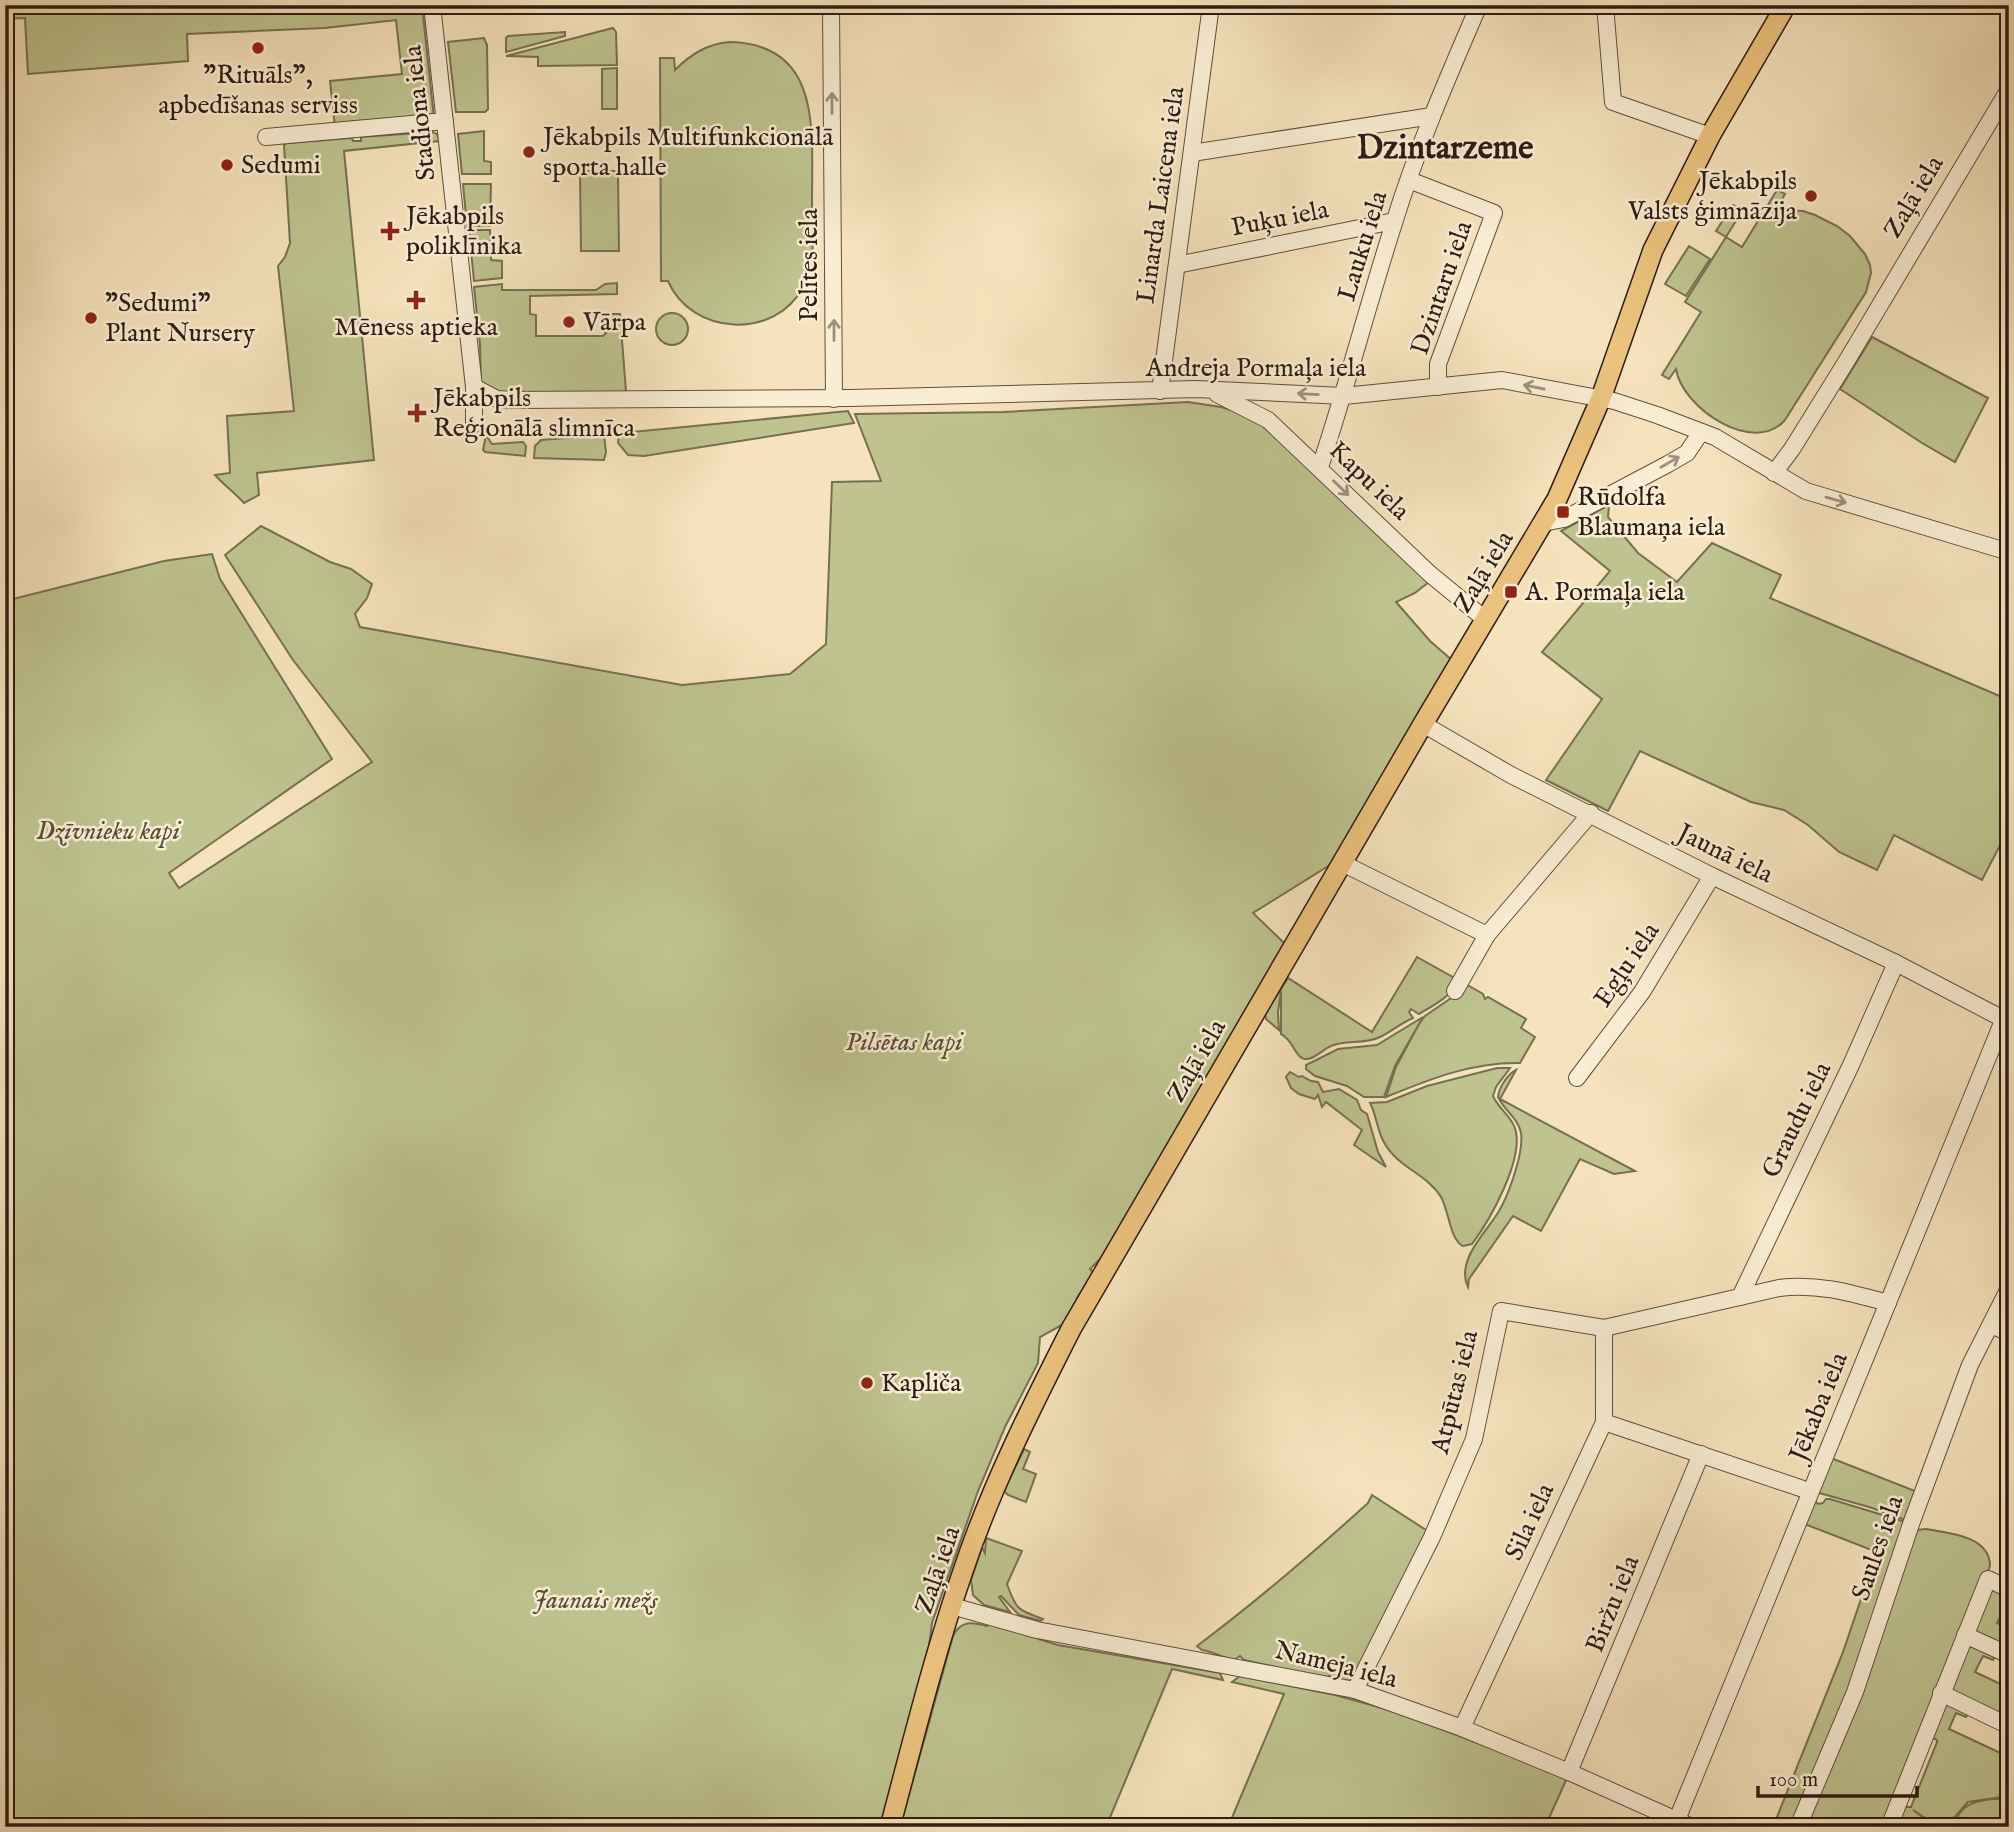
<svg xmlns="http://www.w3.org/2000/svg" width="2014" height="1832" font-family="'IM FELL English',serif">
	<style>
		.green { fill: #bec38f; stroke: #767052; stroke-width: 2 }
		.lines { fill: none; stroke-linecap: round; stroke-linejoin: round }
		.minor-casing { stroke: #604e3f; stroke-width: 18 }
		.major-casing { stroke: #2e1c15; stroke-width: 22 }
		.minor { stroke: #f9edd4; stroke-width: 16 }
		.major { stroke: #ebc27e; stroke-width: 19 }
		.oneway { stroke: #9e8f7e }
		.poi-dot { fill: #8f2418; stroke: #f9edd4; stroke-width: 2.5 }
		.labels { text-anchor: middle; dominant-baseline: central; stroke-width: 5; stroke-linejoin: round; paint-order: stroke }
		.poi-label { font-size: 26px; fill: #2e1c15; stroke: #f9edd4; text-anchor: start }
		.street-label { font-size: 26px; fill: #2e1c15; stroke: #f9edd4 }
		.park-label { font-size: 26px; font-style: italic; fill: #594e3a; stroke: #f9edd4 }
		.district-label { font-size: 33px; font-weight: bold; fill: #2e1c15; stroke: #f9edd4 }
	</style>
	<rect width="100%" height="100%" fill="#f6e3bd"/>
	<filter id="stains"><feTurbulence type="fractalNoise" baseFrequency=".00286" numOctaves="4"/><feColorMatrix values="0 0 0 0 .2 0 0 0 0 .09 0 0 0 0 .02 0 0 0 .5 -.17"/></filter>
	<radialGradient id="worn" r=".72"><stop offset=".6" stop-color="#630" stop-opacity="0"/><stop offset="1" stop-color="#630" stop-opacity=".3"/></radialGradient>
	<g class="green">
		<path d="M 102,5 L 422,5 L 434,118 L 335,127 L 330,81 L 402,74 L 396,20 L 325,28 L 187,34 L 188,61 L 28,74 L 25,18 L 5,19 L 5,12 Z"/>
		<path d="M 613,28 L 616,32 L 617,65 L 538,66 L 538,57 L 506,56 Z"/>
		<path d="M 565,32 L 565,36 L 506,52 L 506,38 L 508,36 Z"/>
		<path d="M 484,38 L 487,45 L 488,109 L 485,112 L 456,112 L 448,42 Z"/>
		<path d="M 730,42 C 822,44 812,131 812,198 C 812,227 817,260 803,287 C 775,341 691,335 668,281 L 661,281 L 660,58 L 674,58 L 675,70 C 691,54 707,44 730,42 Z"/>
		<path d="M 617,68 L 617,109 L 602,109 L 602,69 Z"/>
		<path d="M 484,131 L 484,161 L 491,162 L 491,174 L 462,174 L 458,134 Z"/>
		<path d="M 433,132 L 438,135 L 439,141 L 344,151 L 374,460 L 257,473 L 259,495 L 244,503 C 234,492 225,486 215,475 L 230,473 L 227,416 L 294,411 L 278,266 L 285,257 L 290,243 L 284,145 L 287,143 L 352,138 L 353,141 L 361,141 L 361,137 Z"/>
		<path d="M 580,171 L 618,171 L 619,251 L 581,251 Z"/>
		<path d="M 463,184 L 491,184 L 490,226 L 467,226 Z"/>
		<path d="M 1777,190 L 1785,194 L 1776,210 L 1803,211 L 1815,215 L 1837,226 L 1850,236 L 1865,254 L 1870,265 L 1871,273 L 1866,292 L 1785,420 C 1754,456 1682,408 1676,369 L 1669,379 L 1662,375 L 1701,312 L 1685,302 L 1726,237 L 1716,231 L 1733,205 L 1739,208 L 1739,216 L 1726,237 L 1742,247 Z"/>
		<path d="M 469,230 L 490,230 L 491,260 L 502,261 L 502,278 L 474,281 Z"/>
		<path d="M 1689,246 L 1710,259 L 1686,296 L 1665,284 Z"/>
		<path d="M 617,283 L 617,294 L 530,296 L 530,314 L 536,315 L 536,336 L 603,336 L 606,333 L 603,330 L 603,314 L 620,314 L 626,392 L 499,394 L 481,383 L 480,344 L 474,287 L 502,284 L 502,290 L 596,290 L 605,284 Z"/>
		<circle cx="672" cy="329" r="16"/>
		<path d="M 1872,337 L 1988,398 L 1955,462 L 1922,443 L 1840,389 Z"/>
		<path d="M 1188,402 L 1221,407 L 1247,415 L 1275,435 L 1429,582 L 1415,593 L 1396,602 L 1430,641 L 1453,661 L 1333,863 L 1253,913 L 1285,944 L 1104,1255 L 1090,1269 L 1094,1273 L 1077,1298 L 1080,1301 L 1062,1325 L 1040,1337 L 1038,1363 L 1005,1427 L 978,1491 L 932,1623 L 929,1646 L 880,1827 L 5,1827 L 5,601 L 164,561 L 212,554 L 220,579 L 332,759 L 169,873 L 179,888 L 372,762 L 293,660 L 225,555 L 261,526 L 330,562 L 351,569 L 372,584 L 367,598 L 355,614 L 360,627 L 682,685 L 790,674 L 826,644 L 832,482 L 881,481 L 855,414 L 1003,412 Z"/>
		<path d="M 848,411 L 854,423 L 644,456 L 628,455 L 618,443 L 619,435 L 622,433 Z"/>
		<path d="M 486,435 L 492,444 L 523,442 L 526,446 L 525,456 L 485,452 L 483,450 Z"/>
		<path d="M 604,435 L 606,452 L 604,460 L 534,458 L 535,446 L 541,440 Z"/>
		<path d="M 1609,505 L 1608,517 L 1638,553 L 1677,582 L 1712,543 L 1781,575 L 1770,598 L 2009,700 L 2009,828 L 1982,880 L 1894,835 L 1877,870 L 1839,852 L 1808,825 L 1784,810 L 1751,802 L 1640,751 L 1608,811 L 1546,780 L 1602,699 L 1542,652 L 1610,571 L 1561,531 Z"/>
		<path d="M 1417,957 L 1460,981 C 1449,997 1436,1004 1419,1014 L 1411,1009 L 1409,1012 L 1413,1018 C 1401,1023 1391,1032 1380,1037 C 1364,1045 1346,1039 1331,1046 C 1323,1049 1311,1063 1302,1058 C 1294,1054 1293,1040 1281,1034 L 1281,991 L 1278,1012 L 1279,1030 L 1266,1019 L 1265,1014 L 1288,978 L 1372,1032 Z"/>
		<path d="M 1464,983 L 1483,994 L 1485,999 L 1488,997 L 1526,1019 L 1521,1028 L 1535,1037 L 1520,1063 C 1472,1062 1430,1079 1386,1097 L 1396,1067 L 1420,1022 L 1425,1016 L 1454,996 Z"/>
		<path d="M 1423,1017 L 1395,1066 L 1384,1097 L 1364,1097 L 1347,1086 L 1315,1076 L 1306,1069 L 1306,1065 L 1338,1049 L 1377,1045 Z"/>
		<path d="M 1497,1068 L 1510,1068 L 1496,1087 L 1493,1096 C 1498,1108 1511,1116 1515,1128 C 1525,1158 1490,1220 1472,1244 L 1463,1246 C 1450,1240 1449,1211 1441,1197 C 1428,1175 1398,1167 1385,1144 C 1377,1132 1377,1116 1370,1103 L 1387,1102 L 1427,1086 Z"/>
		<path d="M 1516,1070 L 1500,1099 L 1635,1171 L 1614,1174 L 1580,1159 L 1541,1231 L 1513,1216 L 1469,1279 L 1468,1287 C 1455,1260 1487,1232 1499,1211 C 1509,1194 1524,1152 1521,1133 C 1518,1118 1504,1110 1498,1097 C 1499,1087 1508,1074 1516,1070 Z"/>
		<path d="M 1290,1072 L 1299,1077 L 1302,1076 L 1311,1081 L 1318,1082 L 1323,1092 L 1339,1089 L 1357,1100 L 1361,1110 L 1367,1114 L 1378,1152 L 1386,1167 L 1354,1145 L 1362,1130 L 1326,1102 L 1322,1107 L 1318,1095 L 1315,1099 L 1299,1094 L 1291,1088 L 1286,1077 Z"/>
		<path d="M 1024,1449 L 1030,1452 L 1023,1469 L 1036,1474 L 1026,1502 L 1008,1495 L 1004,1491 Z"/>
		<path d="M 1831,1458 L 1915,1491 L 1909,1521 L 1869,1507 L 1816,1492 Z"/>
		<path d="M 1372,1495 L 1429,1532 L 1351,1681 L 1331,1679 L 1329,1676 L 1326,1678 L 1244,1660 L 1240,1656 L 1234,1660 C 1222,1657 1214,1652 1202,1650 L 1197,1646 C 1257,1601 1313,1553 1368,1503 Z"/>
		<path d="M 1813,1499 L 1818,1504 L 1823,1503 L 1826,1499 L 1830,1499 L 1909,1523 L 1883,1600 L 1794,1827 L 1773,1827 L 1843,1652 L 1877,1552 L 1802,1523 Z"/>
		<path d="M 1926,1529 C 1949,1533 1990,1536 1990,1566 L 1885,1827 L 1801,1827 L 1917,1530 Z"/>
		<path d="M 986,1538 L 1022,1551 L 1007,1584 C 1016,1610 1018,1610 1043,1619 L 1041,1621 L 1019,1615 L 1001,1596 L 999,1597 L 1010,1612 L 984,1605 L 973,1595 L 971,1580 L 982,1547 L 985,1553 Z"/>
		<path d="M 1994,1589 L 2009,1593 L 2009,1619 L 2001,1616 L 1997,1623 L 2007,1629 L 1999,1645 L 1975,1636 L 1972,1628 L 1990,1591 Z"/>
		<path d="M 989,1622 L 1037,1636 L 1038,1639 L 1058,1645 L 1220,1673 L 1223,1680 L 1172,1669 L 1106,1827 L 900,1827 L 953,1636 C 961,1620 972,1622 987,1626 Z"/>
		<path d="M 1966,1644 L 1996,1653 L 1993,1660 L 1983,1656 L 1975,1672 L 2009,1688 L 2009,1723 L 1951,1695 L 1949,1687 Z"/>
		<path d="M 1240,1676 L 1335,1695 L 1400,1713 L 1567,1778 L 1545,1827 L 1228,1827 L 1284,1694 L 1232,1682 Z"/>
		<path d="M 1943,1702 L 1970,1710 L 1966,1717 L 1956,1713 L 1949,1729 L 2009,1757 L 2009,1796 L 1968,1802 L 1946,1827 L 1939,1827 L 1913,1810 L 1936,1827 L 1895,1827 L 1904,1807 L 1911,1807 L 1937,1742 L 1937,1740 L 1929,1736 Z"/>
		<path d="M 1993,1799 L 2009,1799 L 2009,1827 L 1954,1827 C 1959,1805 1973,1801 1993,1799 Z"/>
	</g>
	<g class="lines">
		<g class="minor-casing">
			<g id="minor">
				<path d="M 432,5 L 474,387 L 474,424"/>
				<path d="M 831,5 L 834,399"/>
				<path d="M 1605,5 L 1613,102 L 1710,136"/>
				<path d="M 266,137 L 445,121"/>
				<path d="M 1192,153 L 1432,116"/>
				<path d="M 1409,180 L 1494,213 L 1438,364 L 1438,387"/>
				<path d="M 1177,265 L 1394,221"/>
				<path d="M 474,387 L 497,399 L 513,400 L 850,398 L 1196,389 L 1344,396 L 1502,380 L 1614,401 L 1657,415 L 1715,437 L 1806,491 L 2009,552"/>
				<path d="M 1160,391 L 1211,5"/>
				<path d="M 1217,394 L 1268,420 L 1430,574 L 1486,620"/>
				<path d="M 1320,467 C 1347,386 1368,304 1394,223 C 1417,148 1448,77 1479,5"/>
				<path d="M 1774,473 L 1792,449 L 1846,362 L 2009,89"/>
				<path d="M 1543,523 L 1564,519 L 1668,464 L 1687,453 L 1701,432"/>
				<path d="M 1423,724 L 1511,775 L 1712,876 L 1896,963 L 2009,1022"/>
				<path d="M 1342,863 L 1487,935 L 1591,813"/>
				<path d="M 1455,991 L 1487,935"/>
				<path d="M 1577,1078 L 1642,992 L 1712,876"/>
				<path d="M 1740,1297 L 1851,1065 L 1896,963"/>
				<path d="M 1991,1325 L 2009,1333"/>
				<path d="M 1604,1422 L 1809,1491"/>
				<path d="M 952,1606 L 1037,1630 L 1355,1690 L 1462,1728 L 1569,1772 L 1692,1827"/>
				<path d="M 1965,1635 L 2009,1655"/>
				<path d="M 1355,1690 L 1432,1537 L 1474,1439 L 1501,1311 L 1604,1328 L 1779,1288 C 1817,1283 1851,1293 1888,1303"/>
				<path d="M 1941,1693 L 2009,1726"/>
				<path d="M 1462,1728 L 1604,1422 L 1604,1328"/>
				<path d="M 1569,1772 L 1701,1454"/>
				<path d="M 1674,1827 L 2009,1006"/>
				<path d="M 1798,1827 L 1855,1692 L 1911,1524 L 1970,1365 L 2009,1288"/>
				<path d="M 1889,1827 L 1988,1579 L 2009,1589"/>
			</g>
		</g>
		<g class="major-casing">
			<path id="major" d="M 890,1827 C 913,1741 934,1655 963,1571 C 991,1487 1031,1408 1071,1329 L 1423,724 L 1557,499 L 1601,398 L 1653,250 L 1710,136 L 1786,5"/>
		</g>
		<use href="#minor" class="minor"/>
		<use href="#major" class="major"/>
	</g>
	<defs><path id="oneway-shaft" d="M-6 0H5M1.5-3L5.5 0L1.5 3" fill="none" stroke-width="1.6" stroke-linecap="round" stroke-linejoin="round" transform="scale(1.75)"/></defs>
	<g class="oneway">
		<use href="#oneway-shaft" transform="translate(832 103) rotate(-90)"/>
		<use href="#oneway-shaft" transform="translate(834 330) rotate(-90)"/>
		<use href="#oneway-shaft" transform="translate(1534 387) rotate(-168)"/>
		<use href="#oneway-shaft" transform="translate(1308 394) rotate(-177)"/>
		<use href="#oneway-shaft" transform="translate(1670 462) rotate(-30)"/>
		<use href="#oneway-shaft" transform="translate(1341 488) rotate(44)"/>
		<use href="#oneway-shaft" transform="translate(1836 500) rotate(16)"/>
	</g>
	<g class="poi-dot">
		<circle cx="258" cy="48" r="7"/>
		<circle cx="529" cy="152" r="7"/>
		<circle cx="227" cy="165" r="7"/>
		<circle cx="1811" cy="196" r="7"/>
		<path d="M386.5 220.5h7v7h7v7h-7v7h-7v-7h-7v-7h7z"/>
		<path d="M412.5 289.5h7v7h7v7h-7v7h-7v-7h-7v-7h7z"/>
		<circle cx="91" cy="318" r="7"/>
		<circle cx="569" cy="322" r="7"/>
		<path d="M413.5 402.5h7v7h7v7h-7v7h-7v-7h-7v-7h7z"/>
		<rect x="1556" y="505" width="14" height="14" rx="3.5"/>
		<rect x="1504" y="585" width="14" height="14" rx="3.5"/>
		<circle cx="867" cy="1383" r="7"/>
	</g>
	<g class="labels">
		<g class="poi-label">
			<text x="258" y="75" text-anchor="middle">"Rituāls",<tspan x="258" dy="30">apbedīšanas serviss</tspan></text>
			<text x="543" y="137">Jēkabpils Multifunkcionālā<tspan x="543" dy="30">sporta halle</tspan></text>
			<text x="241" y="165">Sedumi</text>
			<text x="1797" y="181" text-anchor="end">Jēkabpils<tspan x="1797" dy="30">Valsts ģimnāzija</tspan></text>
			<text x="406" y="216">Jēkabpils<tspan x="406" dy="30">poliklīnika</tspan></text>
			<text x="105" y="303">"Sedumi"<tspan x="105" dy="30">Plant Nursery</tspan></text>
			<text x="583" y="322">Vārpa</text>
			<text x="416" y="327" text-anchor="middle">Mēness aptieka</text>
			<text x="433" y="398">Jēkabpils<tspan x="433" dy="30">Reģionālā slimnīca</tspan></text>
			<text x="1577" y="497">Rūdolfa<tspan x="1577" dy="30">Blaumaņa iela</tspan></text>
			<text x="1525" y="592">A. Pormaļa iela</text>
			<text x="881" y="1383">Kapliča</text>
		</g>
		<g class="street-label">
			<text transform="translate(420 113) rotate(-96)">Stadiona iela</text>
			<text transform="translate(1161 195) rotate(-82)">Linarda Laicena iela</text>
			<text transform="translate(1914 197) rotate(-59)">Zaļā iela</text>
			<text transform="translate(1280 219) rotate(-11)">Puķu iela</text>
			<text transform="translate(1363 246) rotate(-73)">Lauku iela</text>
			<text transform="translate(809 265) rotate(-90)">Pelītes iela</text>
			<text transform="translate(1442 288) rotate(-71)">Dzintaru iela</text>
			<text x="1256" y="368">Andreja Pormaļa iela</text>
			<text transform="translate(1369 481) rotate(44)">Kapu iela</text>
			<text transform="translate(1484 572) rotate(-59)">Zaļā iela</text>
			<text transform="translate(1725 854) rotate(26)">Jaunā iela</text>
			<text transform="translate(1627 965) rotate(-56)">Egļu iela</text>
			<text transform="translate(1197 1061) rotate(-60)">Zaļā iela</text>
			<text transform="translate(1797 1120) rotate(-64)">Graudu iela</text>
			<text transform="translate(1455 1392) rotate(-76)">Atpūtas iela</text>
			<text transform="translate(1819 1407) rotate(-68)">Jēkaba iela</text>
			<text transform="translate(1530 1522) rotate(-65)">Sila iela</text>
			<text transform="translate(1878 1548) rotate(-71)">Saules iela</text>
			<text transform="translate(938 1570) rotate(-71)">Zaļā iela</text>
			<text transform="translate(1613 1604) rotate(-68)">Biržu iela</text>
			<text transform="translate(1336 1665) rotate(14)">Nameja iela</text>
		</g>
		<g class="park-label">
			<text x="108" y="831">Dzīvnieku kapi</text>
			<text x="904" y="1042">Pilsētas kapi</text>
			<text x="595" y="1600">Jaunais mežs</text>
		</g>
		<g class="district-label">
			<text x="1445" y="149">Dzintarzeme</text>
		</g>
	</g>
	<rect width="2014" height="1832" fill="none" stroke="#f6e3bd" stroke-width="28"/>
	<rect x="7" y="7" width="2000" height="1818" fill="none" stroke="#2e1c15" stroke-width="3.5"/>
	<rect x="14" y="14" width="1986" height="1804" fill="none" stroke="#2e1c15" stroke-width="2"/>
	<path d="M1758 1786v10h159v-10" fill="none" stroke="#2e1c15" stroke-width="3.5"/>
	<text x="1769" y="1786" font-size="21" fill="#2e1c15" stroke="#f9edd4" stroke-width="5" paint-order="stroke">100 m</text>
	<rect width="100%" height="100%" filter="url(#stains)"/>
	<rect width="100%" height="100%" fill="url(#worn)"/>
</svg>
